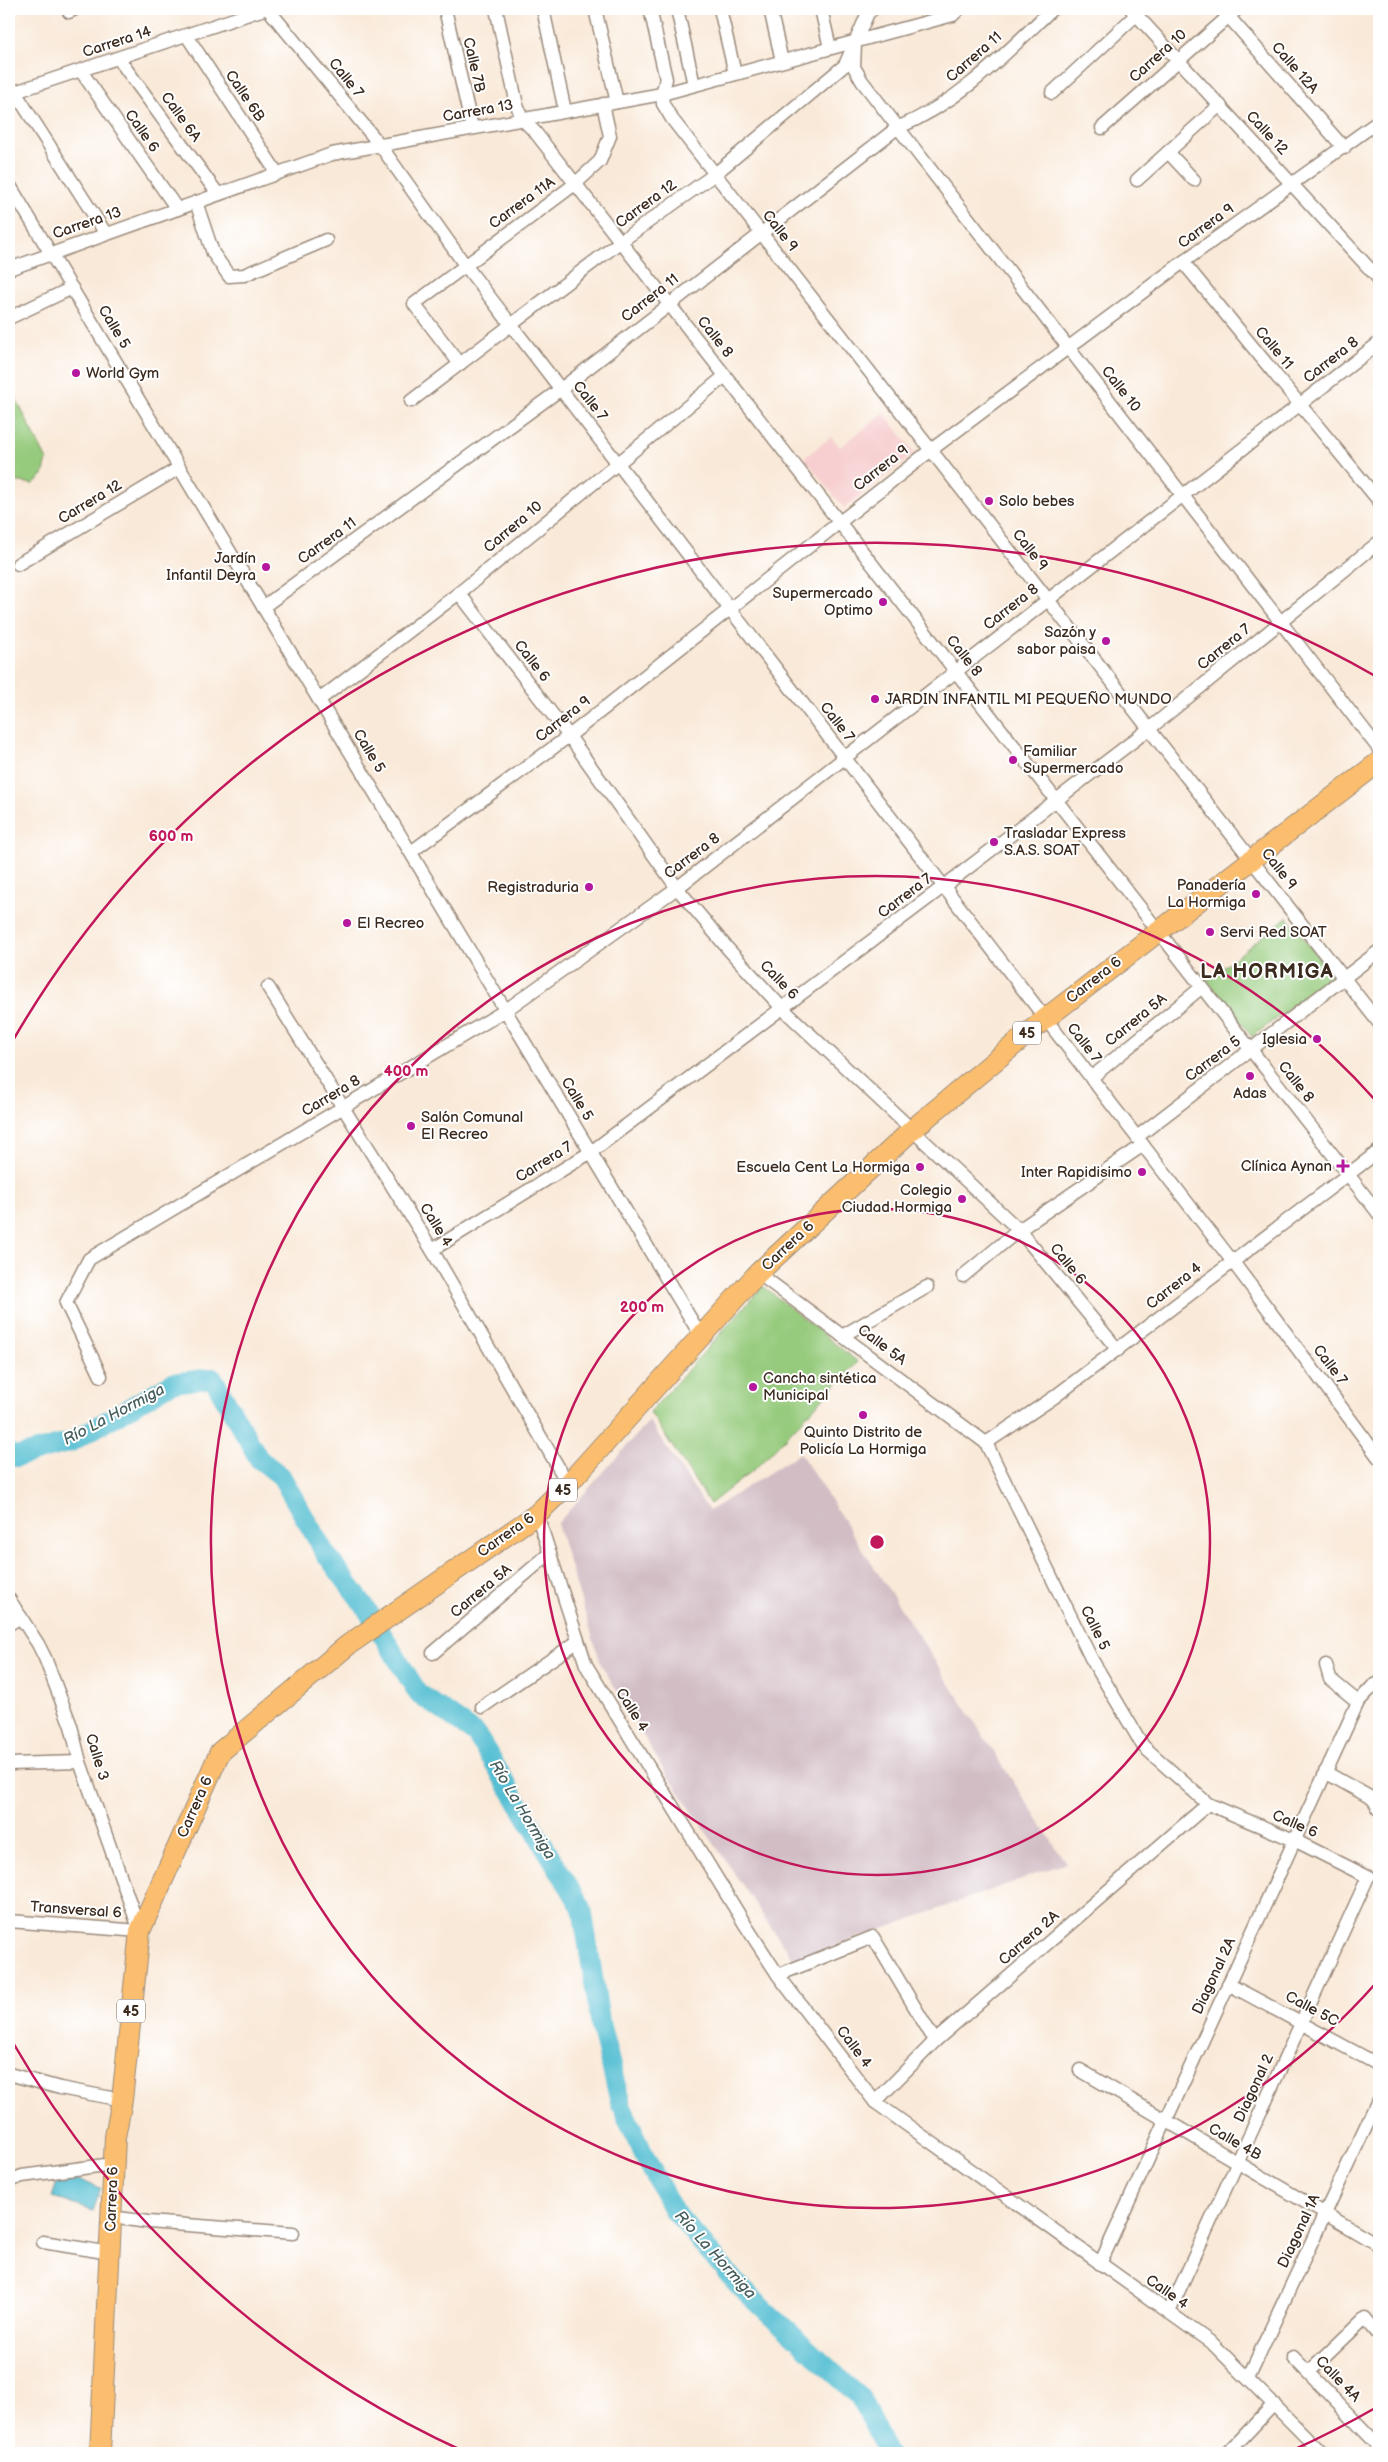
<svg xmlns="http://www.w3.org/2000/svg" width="1388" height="2462" font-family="'Balsamiq Sans',sans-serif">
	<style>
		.built { fill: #f7cfd0 }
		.industrial { fill: #d2bdc5 }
		.green { fill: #96cb7d; stroke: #687a4e }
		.water { fill: #57bfd3; stroke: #497478 }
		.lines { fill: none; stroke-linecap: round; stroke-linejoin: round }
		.river { stroke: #57bfd3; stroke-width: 20 }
		.minor-casing { stroke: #9a8a7b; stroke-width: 15 }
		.primary-casing { stroke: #9a8a7b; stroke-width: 22 }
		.minor { stroke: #fff; stroke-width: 12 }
		.primary { stroke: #fbbe6e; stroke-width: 20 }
		.ring { fill: none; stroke: #c2185b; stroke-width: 2.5 }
		.poi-dot { fill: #b5179e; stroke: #fff; stroke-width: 2 }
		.labels { text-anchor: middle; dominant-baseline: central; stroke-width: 4; stroke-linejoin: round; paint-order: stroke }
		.shield { fill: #fff; stroke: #766a62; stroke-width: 1 }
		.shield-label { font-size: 14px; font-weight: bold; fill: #3b2a1e }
		.street-label { font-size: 15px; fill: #3b2a1e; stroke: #fff }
		.poi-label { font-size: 15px; fill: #3b2a1e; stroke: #fff; text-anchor: end }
		.water-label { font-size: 16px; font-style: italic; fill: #455e5d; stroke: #fff }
		.district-label { font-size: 20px; font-weight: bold; letter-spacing: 1px; fill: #3b2a1e; stroke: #fff }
		.centre { fill: #c2185b; stroke: #fff; stroke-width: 2.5 }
		.ring-label { font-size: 15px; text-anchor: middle; font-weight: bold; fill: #c2185b; stroke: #fff; stroke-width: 4; stroke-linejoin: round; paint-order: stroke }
	</style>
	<rect width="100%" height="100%" fill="#fff"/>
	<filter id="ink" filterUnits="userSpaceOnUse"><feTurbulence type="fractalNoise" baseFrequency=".02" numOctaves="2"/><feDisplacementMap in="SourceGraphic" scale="10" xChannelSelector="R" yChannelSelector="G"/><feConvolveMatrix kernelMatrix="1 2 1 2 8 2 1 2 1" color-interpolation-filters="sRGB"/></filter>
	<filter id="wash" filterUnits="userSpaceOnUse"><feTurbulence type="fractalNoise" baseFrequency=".0096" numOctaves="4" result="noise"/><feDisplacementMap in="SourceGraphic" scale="20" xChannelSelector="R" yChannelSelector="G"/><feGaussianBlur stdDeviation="1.12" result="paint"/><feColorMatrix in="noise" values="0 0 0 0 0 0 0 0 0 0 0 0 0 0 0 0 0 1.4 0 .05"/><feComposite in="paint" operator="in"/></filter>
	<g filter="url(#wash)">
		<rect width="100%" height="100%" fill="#f9e9d8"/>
		<path class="built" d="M 884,413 L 915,453 L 844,508 L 804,458 L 831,437 L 840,447 Z"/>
		<path class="industrial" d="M 649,1421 L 709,1511 L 800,1453 L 1066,1863 L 794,1961 L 662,1767 L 601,1664 L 557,1524 Z"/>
		<g class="green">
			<path d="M 9,385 L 47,460 L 43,475 L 33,484 L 14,481 L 9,472 Z"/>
			<path d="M 1287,917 L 1333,975 L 1252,1037 L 1207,980 Z"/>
			<path d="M 763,1286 L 858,1362 L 756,1468 L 710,1504 L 650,1412 Z"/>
		</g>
		<path class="water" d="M 60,2174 L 101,2188 L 93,2211 L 52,2197 Z"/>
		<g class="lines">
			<path class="river" d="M 9,1453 L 16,1457 L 71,1442 L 172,1383 L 213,1378 L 259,1459 L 281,1476 L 325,1553 L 364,1605 L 418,1693 L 476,1734 L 582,1908 L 601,2027 L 621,2105 L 646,2159 L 673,2210 L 737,2284 L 860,2397 L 887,2453"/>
		</g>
	</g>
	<g filter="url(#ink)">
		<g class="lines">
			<g class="minor-casing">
				<g id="minor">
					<path d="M 268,9 L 380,145 L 465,265 L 1233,1262 L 1379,1458"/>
					<path d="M 445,9 L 472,128"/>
					<path d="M 496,9 L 517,105 L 522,119 L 535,132 L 1379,1214"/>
					<path d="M 543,9 L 565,111"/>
					<path d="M 595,9 L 617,102"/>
					<path d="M 650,9 L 666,79 L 662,94 L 663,104 L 672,119 L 1379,1023"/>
					<path d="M 677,9 L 694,85"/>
					<path d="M 720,9 L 735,74"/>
					<path d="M 770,9 L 782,61"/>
					<path d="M 821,9 L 830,48"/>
					<path d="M 1131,9 L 1379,279"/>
					<path d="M 1222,9 L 1344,148"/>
					<path d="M 69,12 L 75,9"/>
					<path d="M 187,36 L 277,173"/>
					<path d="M 855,43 L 854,67 L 862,81 L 1379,749"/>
					<path d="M 118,58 L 218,194"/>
					<path d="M 81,71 L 177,209"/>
					<path d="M 15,92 L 106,234"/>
					<path d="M 1052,93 L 1136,15"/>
					<path d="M 9,94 L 264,9"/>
					<path d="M 1102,128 L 1237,9"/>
					<path d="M 1168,152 L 1194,180"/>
					<path d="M 1137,180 L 1220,105"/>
					<path d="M 9,184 L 701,1336"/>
					<path d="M 196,202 L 213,253 L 229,276 L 244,275 L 326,240"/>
					<path d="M 1183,262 L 1379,501"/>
					<path d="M 9,269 L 332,154 L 662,94 L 953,15 L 959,9"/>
					<path d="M 9,318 L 72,288"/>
					<path d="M 460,364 L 414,304 L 575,184 L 600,161 L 610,136 L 603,104"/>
					<path d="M 411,401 L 620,242 L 715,174 L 845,65 L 868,13 L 873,9"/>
					<path d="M 18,564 L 179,468"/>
					<path d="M 459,593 L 569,736 L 677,888 L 729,950 L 782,1008 L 1019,1230 L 1118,1350"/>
					<path d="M 263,607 L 561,389 L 897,128 C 960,102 1004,55 1052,9"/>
					<path d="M 319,700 L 459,593 L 725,376"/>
					<path d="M 411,852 L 569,736 L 931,450 L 1183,262 L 1379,121"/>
					<path d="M 268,987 L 432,1250 L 568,1484"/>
					<path d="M 1091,1078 L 1202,987"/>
					<path d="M 1137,1137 L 1379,951"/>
					<path d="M 432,1250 L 591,1152 L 943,887 L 1149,729 L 1379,542"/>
					<path d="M 758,1273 L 986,1443 L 1091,1658 L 1143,1746 L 1208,1804 L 1294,1840 L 1368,1877 L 1169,2312"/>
					<path d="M 963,1276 L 1019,1230 L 1143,1145"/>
					<path d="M 842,1336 L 927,1287"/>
					<path d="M 101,1376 L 66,1303 L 89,1259 L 506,1010 L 677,888 L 1379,343"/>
					<path d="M 986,1443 L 1053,1398 L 1379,1151"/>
					<path d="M 537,1514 L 586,1665 L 746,1926 L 778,1975 L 875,2102 L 1213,2344 L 1322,2453"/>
					<path d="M 9,1599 L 38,1644 L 45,1658 L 71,1726 L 80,1762 L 140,1931 L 9,1921"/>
					<path d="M 9,1624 L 21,1617"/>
					<path d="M 433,1653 L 550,1553"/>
					<path d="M 1326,1665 L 1330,1679 L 1358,1702"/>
					<path d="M 482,1707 L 577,1642"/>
					<path d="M 9,1764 L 80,1762"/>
					<path d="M 1325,1772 L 1373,1799 L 1379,1809"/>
					<path d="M 778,1975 L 873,1937 L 935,2041"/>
					<path d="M 1228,1984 L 1379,2065"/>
					<path d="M 1080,2070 L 1375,2243 L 1379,2236"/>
					<path d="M 9,2074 L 60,2088 L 122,2100"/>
					<path d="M 875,2102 L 935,2041 L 1208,1804"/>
					<path d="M 9,2181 L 22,2176 L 113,2164"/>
					<path d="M 111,2217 L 148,2222 L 293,2233"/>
					<path d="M 43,2242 L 110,2253"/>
					<path d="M 1100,2264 L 1358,1702 L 1373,1686 L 1379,1683"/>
					<path d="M 1293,2357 L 1379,2446"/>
					<path d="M 1309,2372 L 1365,2318 L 1379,2335"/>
					<path d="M 1248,2378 L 1379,2098"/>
					<path d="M 1228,2453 L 1274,2404"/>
				</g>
			</g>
			<g class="primary-casing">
				<path id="primary" d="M 100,2453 L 115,2137 L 122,2100 L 140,1931 L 220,1752 L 348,1645 L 537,1514 L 568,1484 L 758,1273 L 913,1129 L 1045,1019 L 1379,762"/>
			</g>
			<use href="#minor" class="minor"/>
			<use href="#primary" class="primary"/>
		</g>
	</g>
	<g class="ring">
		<circle cx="877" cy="1542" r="333"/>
		<path d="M1376 1983A666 666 0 1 1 1376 1101"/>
		<path d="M1377 2407A999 999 0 0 1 1291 2451M463 2451A999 999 0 0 1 12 2041M12 1042A999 999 0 0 1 1377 677"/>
	</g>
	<g class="poi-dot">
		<circle cx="76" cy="373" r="5"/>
		<circle cx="989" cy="501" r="5"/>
		<circle cx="266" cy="567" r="5"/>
		<circle cx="883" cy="602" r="5"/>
		<circle cx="1106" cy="641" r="5"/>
		<circle cx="875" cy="699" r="5"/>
		<circle cx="1013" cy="760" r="5"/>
		<circle cx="994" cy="842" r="5"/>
		<circle cx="589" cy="887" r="5"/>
		<circle cx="1256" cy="894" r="5"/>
		<circle cx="347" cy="923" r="5"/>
		<circle cx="1210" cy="932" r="5"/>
		<circle cx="1317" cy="1039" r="5"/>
		<circle cx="1250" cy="1076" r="5"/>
		<circle cx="411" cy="1126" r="5"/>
		<path d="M1340.5 1158.5h5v5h5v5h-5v5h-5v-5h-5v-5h5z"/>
		<circle cx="920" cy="1167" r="5"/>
		<circle cx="1142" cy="1172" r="5"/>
		<circle cx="962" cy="1199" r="5"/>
		<circle cx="753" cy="1387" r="5"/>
		<circle cx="863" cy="1415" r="5"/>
	</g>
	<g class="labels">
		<g class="shield">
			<rect x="1013" y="1021.5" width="28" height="23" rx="4"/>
			<rect x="549" y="1478.5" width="28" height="23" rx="4"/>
			<rect x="117" y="1999.5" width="28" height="23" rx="4"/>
		</g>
		<g class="shield-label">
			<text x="1027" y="1033">45</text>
			<text x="563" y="1490">45</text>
			<text x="131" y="2011">45</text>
		</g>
		<g class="street-label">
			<text transform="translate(117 42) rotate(-18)">Carrera 14</text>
			<text transform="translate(1158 56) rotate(-42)">Carrera 10</text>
			<text transform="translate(974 57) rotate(-41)">Carrera 11</text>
			<text transform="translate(474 65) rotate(77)">Calle 7B</text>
			<text transform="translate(1295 68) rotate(49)">Calle 12A</text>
			<text transform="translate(346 78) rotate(51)">Calle 7</text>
			<text transform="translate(245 96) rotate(56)">Calle 6B</text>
			<text transform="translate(478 111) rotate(-10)">Carrera 13</text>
			<text transform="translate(181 117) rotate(54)">Calle 6A</text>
			<text transform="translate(142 131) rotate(55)">Calle 6</text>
			<text transform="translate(1267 133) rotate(47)">Calle 12</text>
			<text transform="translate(522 203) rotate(-36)">Carrera 11A</text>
			<text transform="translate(646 204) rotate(-36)">Carrera 12</text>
			<text transform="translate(87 223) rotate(-19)">Carrera 13</text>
			<text transform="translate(1206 226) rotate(-36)">Carrera 9</text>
			<text transform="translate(780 231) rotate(52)">Calle 9</text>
			<text transform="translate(650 298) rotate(-38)">Carrera 11</text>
			<text transform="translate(114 327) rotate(59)">Calle 5</text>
			<text transform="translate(715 337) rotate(52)">Calle 8</text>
			<text transform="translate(1274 348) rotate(50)">Calle 11</text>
			<text transform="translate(1331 360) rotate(-38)">Carrera 8</text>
			<text transform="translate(1121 389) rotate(52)">Calle 10</text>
			<text transform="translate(590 401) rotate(52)">Calle 7</text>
			<text transform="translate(881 468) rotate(-38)">Carrera 9</text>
			<text transform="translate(90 502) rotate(-31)">Carrera 12</text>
			<text transform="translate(513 527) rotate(-40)">Carrera 10</text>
			<text transform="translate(327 541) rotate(-36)">Carrera 11</text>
			<text transform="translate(1030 550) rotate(52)">Calle 9</text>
			<text transform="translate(1011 607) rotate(-38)">Carrera 8</text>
			<text transform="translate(1224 647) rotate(-39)">Carrera 7</text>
			<text transform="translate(964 656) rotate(52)">Calle 8</text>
			<text transform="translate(532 661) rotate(52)">Calle 6</text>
			<text transform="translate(563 719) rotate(-38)">Carrera 9</text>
			<text transform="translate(837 722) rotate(52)">Calle 7</text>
			<text transform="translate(369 751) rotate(59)">Calle 5</text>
			<text transform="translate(692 856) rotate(-37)">Carrera 8</text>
			<text transform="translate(1279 869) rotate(52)">Calle 9</text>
			<text transform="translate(905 896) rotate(-37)">Carrera 7</text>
			<text transform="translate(779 980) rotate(46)">Calle 6</text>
			<text transform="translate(1094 980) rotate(-38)">Carrera 6</text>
			<text transform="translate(1136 1020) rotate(-39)">Carrera 5A</text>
			<text transform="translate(1084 1043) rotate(52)">Calle 7</text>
			<text transform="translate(1213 1059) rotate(-37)">Carrera 5</text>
			<text transform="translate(1296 1082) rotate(52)">Calle 8</text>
			<text transform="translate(331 1096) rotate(-31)">Carrera 8</text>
			<text transform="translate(577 1099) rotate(59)">Calle 5</text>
			<text transform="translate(544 1162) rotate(-32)">Carrera 7</text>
			<text transform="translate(436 1225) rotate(58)">Calle 4</text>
			<text transform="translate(788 1246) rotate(-43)">Carrera 6</text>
			<text transform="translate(1068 1264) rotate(51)">Calle 6</text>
			<text transform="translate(1174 1286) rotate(-38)">Carrera 4</text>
			<text transform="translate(882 1345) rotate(37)">Calle 5A</text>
			<text transform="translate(1330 1365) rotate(53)">Calle 7</text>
			<text transform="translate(506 1535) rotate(-35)">Carrera 6</text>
			<text transform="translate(481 1591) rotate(-40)">Carrera 5A</text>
			<text transform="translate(1095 1628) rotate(64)">Calle 5</text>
			<text transform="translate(632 1710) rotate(58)">Calle 4</text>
			<text transform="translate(97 1757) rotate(73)">Calle 3</text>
			<text transform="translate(195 1807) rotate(-66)">Carrera 6</text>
			<text transform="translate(1295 1824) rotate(24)">Calle 6</text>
			<text transform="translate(76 1910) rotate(4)">Transversal 6</text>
			<text transform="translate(1029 1938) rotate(-41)">Carrera 2A</text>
			<text transform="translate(1214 1976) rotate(-65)">Diagonal 2A</text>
			<text transform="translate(1312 2009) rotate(28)">Calle 5C</text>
			<text transform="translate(854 2047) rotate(53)">Calle 4</text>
			<text transform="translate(1254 2088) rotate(-65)">Diagonal 2</text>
			<text transform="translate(1235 2142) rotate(30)">Calle 4B</text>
			<text transform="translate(112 2199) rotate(-88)">Carrera 6</text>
			<text transform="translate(1299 2231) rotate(-65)">Diagonal 1A</text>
			<text transform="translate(1167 2292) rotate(35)">Calle 4</text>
			<text transform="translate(1338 2379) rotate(46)">Calle 4A</text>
		</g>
		<g class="poi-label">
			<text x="86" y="373" text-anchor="start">World Gym</text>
			<text x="999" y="501" text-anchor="start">Solo bebes</text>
			<text x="256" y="558">Jardín<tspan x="256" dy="17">Infantil Deyra</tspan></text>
			<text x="873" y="593">Supermercado<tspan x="873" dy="17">Optimo</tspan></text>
			<text x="1096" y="632">Sazón y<tspan x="1096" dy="17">sabor paisa</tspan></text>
			<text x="885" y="699" text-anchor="start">JARDIN INFANTIL MI PEQUEÑO MUNDO</text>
			<text x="1023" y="751" text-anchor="start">Familiar<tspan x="1023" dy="17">Supermercado</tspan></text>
			<text x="1004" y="833" text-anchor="start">Trasladar Express<tspan x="1004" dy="17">S.A.S. SOAT</tspan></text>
			<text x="1246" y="885">Panadería<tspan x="1246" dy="17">La Hormiga</tspan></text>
			<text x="579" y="887">Registraduria</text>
			<text x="357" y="923" text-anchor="start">El Recreo</text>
			<text x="1220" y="932" text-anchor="start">Servi Red SOAT</text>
			<text x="1307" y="1039">Iglesia</text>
			<text x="1250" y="1093" text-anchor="middle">Adas</text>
			<text x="421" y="1117" text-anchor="start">Salón Comunal<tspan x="421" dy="17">El Recreo</tspan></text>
			<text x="1332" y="1166">Clínica Aynan</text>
			<text x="910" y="1167">Escuela Cent La Hormiga</text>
			<text x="1132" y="1172">Inter Rapidisimo</text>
			<text x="952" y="1190">Colegio<tspan x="952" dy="17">Ciudad Hormiga</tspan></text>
			<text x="763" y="1378" text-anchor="start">Cancha sintética<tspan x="763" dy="17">Municipal</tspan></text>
			<text x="863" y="1432" text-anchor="middle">Quinto Distrito de<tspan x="863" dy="17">Policía La Hormiga</tspan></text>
		</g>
		<g class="water-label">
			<text transform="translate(114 1415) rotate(-28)">Río La Hormiga</text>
			<text transform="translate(522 1810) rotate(59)">Río La Hormiga</text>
			<text transform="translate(715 2255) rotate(48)">Río La Hormiga</text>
		</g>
		<g class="district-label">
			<text x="1267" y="972">LA HORMIGA</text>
		</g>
	</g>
	<circle cx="877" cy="1542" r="8" class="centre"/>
	<g class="ring-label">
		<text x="171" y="841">600 m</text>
		<text x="406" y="1076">400 m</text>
		<text x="642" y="1312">200 m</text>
	</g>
	<rect width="1388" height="2462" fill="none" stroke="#fff" stroke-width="30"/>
</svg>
